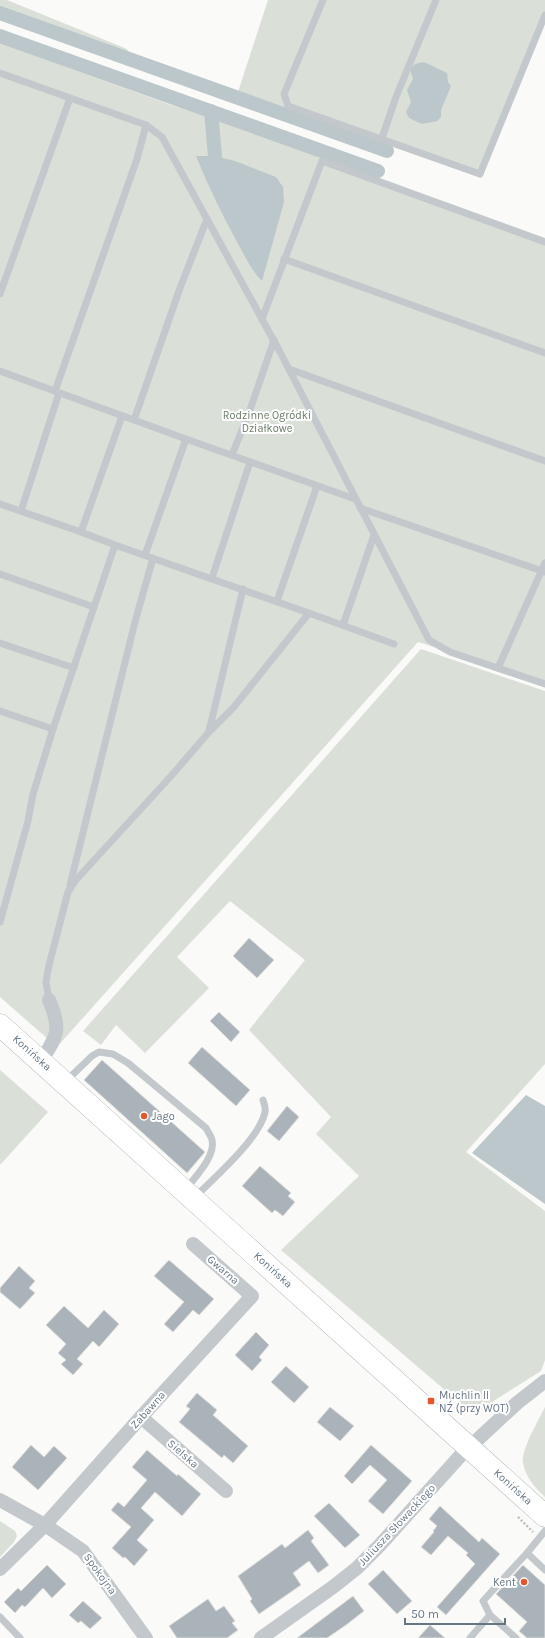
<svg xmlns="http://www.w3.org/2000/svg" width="545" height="1638" font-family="Karla,sans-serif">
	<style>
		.green { fill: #dadfd7 }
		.water { fill: #bbc7cb }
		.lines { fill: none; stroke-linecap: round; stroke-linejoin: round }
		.canal { stroke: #bbc7cb; stroke-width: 14 }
		.building { fill: #aab3b9; stroke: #dcdcda }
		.primary-casing { stroke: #b5babe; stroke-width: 23 }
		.path { stroke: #bbbfc2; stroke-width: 2.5; stroke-dasharray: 2 2; stroke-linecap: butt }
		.lane { stroke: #c3c8cc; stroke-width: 7 }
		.street { stroke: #c3c8cc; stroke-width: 14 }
		.primary { stroke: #fff; stroke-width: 22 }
		.poi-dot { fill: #e4572e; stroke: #fff; stroke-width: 1.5 }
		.labels { text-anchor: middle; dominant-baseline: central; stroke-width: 4; stroke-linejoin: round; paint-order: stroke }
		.park-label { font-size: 11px; fill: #687a64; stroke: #fff }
		.street-label { font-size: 11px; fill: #657683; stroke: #fff }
		.poi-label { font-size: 11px; fill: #657683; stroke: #fff; text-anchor: start }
	</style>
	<rect width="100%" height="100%" fill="#fafaf8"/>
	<g class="green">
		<path d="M 0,0 L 7,0 L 127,49 L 135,67 L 0,18 Z"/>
		<path d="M 268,0 L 545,0 L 545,21 L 481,178 L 238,92 Z"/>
		<path d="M 0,43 L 171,105 L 223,121 L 545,238 L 545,682 L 418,642 L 57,1047 L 0,997 Z"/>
		<path d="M 421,649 L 545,691 L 545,1064 L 466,1152 L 545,1211 L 545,1360 L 541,1371 L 473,1414 L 281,1250 L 359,1176 L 316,1134 L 331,1117 L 249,1030 L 305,960 L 230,901 L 177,957 L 209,988 L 145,1053 L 116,1025 L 101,1045 L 83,1031 Z"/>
		<path d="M 0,1070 L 48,1112 L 0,1165 Z"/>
		<path d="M 545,1407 L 545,1497 C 535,1488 525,1476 523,1463 C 521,1449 539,1420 545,1407 Z"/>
		<path d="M 0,1521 L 15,1531 L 17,1536 L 14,1542 L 0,1557 Z"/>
	</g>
	<g class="water">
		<path d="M 424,62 L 447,73 L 448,82 L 451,86 L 441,110 L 441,117 L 437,121 L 422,124 L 409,118 L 406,112 L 411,102 L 407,90 L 413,79 L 410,69 L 415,64 Z"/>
		<path d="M 196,156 L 215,156 L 235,161 L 276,177 L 283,187 L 284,202 L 262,281 C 251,270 245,256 237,242 C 222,214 208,186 196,156 Z"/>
		<path d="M 526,1095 L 545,1106 L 545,1204 L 472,1153 Z"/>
	</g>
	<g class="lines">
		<g class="canal">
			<path d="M 0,13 L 387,151"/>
			<path d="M 0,36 L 378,171"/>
			<path d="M 211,111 L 215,156"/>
		</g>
	</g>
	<g class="building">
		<path d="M 249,938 L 274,960 L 257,978 L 233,956 Z"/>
		<path d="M 219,1012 L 240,1032 L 231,1042 L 210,1021 Z"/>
		<path d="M 202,1047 L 250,1090 L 236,1106 L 188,1063 Z"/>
		<path d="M 102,1060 L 205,1152 L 187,1173 L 84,1080 Z"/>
		<path d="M 287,1106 L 299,1117 L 279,1141 L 267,1131 Z"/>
		<path d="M 260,1166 L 291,1193 L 288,1196 L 295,1202 L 283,1216 L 275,1210 L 272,1213 L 242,1186 Z"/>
		<path d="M 169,1260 L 214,1299 L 199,1315 L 193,1310 L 173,1332 L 164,1324 L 184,1302 L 154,1276 Z"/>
		<path d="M 19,1266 L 35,1281 L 29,1288 L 35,1293 L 20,1309 L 0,1292 L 0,1288 Z"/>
		<path d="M 64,1306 L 88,1328 L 104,1310 L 119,1324 L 99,1347 L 93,1341 L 77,1359 L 83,1364 L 73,1375 L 61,1364 L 66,1360 L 58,1353 L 66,1344 L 46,1325 Z"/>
		<path d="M 256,1332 L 269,1345 L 259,1357 L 262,1360 L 252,1371 L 235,1355 Z"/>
		<path d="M 286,1366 L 309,1387 L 294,1403 L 271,1382 Z"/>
		<path d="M 197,1393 L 217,1410 L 213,1415 L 248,1446 L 233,1463 L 224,1455 L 222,1458 L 179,1422 L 190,1409 L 186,1406 Z"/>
		<path d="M 330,1407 L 354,1426 L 340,1441 L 317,1422 Z"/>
		<path d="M 31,1445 L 44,1457 L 54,1446 L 67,1458 L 38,1490 L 12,1467 Z"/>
		<path d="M 371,1445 L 412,1481 L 383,1514 L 368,1501 L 387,1480 L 370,1465 L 352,1484 L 344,1476 Z"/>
		<path d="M 147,1450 L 177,1476 L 178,1474 L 201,1494 L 182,1516 L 155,1492 L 141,1508 L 154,1520 L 137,1540 L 148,1550 L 134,1566 L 125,1557 L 123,1558 L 112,1548 L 131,1527 L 111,1510 L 118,1502 L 124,1507 L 147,1480 L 132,1467 Z"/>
		<path d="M 329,1503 L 360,1535 L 345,1548 L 314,1516 Z"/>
		<path d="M 440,1506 L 479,1542 L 482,1538 L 500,1554 L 446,1615 L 437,1607 L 475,1564 L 466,1555 L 468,1553 L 448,1536 L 431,1555 L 421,1547 L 434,1532 L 433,1531 L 437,1526 L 429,1519 Z"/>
		<path d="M 308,1530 L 314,1538 L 311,1541 L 329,1565 L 318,1573 L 309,1561 L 293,1573 L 301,1585 L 259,1614 L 250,1601 L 252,1599 L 238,1576 L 282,1544 L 285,1548 Z"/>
		<path d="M 47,1565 L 66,1584 L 52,1598 L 43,1588 L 25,1607 L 22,1605 L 15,1613 L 4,1602 L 18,1588 L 21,1591 Z"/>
		<path d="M 523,1565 L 545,1585 L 545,1638 L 527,1638 L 519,1631 L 527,1622 L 496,1594 Z"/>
		<path d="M 383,1570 L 412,1601 L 397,1614 L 368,1584 Z"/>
		<path d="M 353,1596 L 364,1611 L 346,1625 L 327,1638 L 297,1638 Z"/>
		<path d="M 208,1599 L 216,1611 L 224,1606 L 235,1621 L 232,1623 L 238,1630 L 227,1638 L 177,1638 L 169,1626 Z"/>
		<path d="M 83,1601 L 102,1618 L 90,1629 L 81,1621 L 78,1623 L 69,1615 Z"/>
		<path d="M 430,1625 L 445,1638 L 418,1638 Z"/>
	</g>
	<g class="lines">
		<g class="primary-casing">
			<path id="primary" d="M 0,1025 L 545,1516"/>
		</g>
		<path class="path" d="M 518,1517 L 533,1532"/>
		<g class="lane">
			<path d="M 323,0 L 284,94 L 288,106 L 480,174 L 545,15"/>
			<path d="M 0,73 L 146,125 L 162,137 L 280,352 L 429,640 L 450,652 L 545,684"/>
			<path d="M 382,138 L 396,97 L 436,0"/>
			<path d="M 284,259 L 545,353"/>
			<path d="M 0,294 L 70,98"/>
			<path d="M 262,319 L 322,161 L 545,242"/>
			<path d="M 289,369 L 545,461"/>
			<path d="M 0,371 L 186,439 L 145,555"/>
			<path d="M 55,391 L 137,159 L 146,125"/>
			<path d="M 134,420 L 180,288 L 207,219"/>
			<path d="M 186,439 L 355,499"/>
			<path d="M 232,455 L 250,410 L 274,340"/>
			<path d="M 0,504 L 81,532 L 115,545 L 309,613 L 234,707 L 209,732 L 172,775 L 75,881 L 68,892 L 49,965 L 46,982 L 49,1000"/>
			<path d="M 360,508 L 545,572"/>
			<path d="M 21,511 L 59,393"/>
			<path d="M 81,532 L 122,416"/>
			<path d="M 0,574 L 94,607 L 115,545"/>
			<path d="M 212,578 L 250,462"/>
			<path d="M 277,601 L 317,486"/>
			<path d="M 309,613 L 394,644"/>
			<path d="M 343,625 L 374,535"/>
			<path d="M 0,643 L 74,668"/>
			<path d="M 498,668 L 545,563"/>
			<path d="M 0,711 L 53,729"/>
			<path d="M 209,731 L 243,589"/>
			<path d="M 70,885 L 135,622 L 153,558"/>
			<path d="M 0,922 L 28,821 L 33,794 L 53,729 L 94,607"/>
			<path d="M 66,1081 L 92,1056 L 99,1052 L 113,1054 L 128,1063 L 206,1128 C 208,1132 211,1136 212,1140 C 216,1156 195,1177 186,1189"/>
			<path d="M 195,1197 C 214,1178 260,1138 265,1112 C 266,1108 264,1103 263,1100"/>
			<path d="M 545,1531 L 527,1553 L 545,1570"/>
			<path d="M 490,1615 L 516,1638"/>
			<path d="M 0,1617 L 20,1638"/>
			<path d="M 470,1638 L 490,1615 L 483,1601 L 527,1553"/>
		</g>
		<g class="street">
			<path d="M 41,1061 C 57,1036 62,1030 49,1000"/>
			<path d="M 141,1417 L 226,1491"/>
			<path d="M 0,1500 L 45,1525 L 83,1551 L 146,1638"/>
			<path d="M 0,1569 L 45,1525 L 141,1417 L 252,1296 L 193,1244"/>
			<path d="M 261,1638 L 333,1587 L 357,1568 L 380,1545 L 461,1455 L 517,1403 L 545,1381"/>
		</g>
		<use href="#primary" class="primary"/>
	</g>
	<g class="poi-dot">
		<circle cx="144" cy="1116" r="4"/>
		<rect x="427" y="1397" width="8" height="8" rx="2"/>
		<circle cx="524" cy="1582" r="4"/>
	</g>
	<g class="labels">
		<g class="park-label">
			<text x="267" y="415">Rodzinne Ogródki<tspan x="267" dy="13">Działkowe</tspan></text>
		</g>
		<g class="street-label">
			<text transform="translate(32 1053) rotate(42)">Konińska</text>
			<text transform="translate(223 1270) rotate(41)">Gwarna</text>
			<text transform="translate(273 1270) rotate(42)">Konińska</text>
			<text transform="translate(148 1410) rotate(-48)">Zabawna</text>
			<text transform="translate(183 1454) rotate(41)">Sielska</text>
			<text transform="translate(513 1487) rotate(42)">Konińska</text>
			<text transform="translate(397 1525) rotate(-47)">Juliusza Słowackiego</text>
			<text transform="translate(100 1574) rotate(54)">Spokojna</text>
		</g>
		<g class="poi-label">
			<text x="152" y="1116">Jago</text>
			<text x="439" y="1395">Muchlin II<tspan x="439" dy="13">NŹ (przy WOT)</tspan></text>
			<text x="516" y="1582" text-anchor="end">Kent</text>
		</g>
	</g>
	<path d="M405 1618v6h100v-6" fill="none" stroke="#657683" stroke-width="2"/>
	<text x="411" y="1618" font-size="12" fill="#657683" stroke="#ffffff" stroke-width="3" paint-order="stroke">50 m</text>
</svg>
